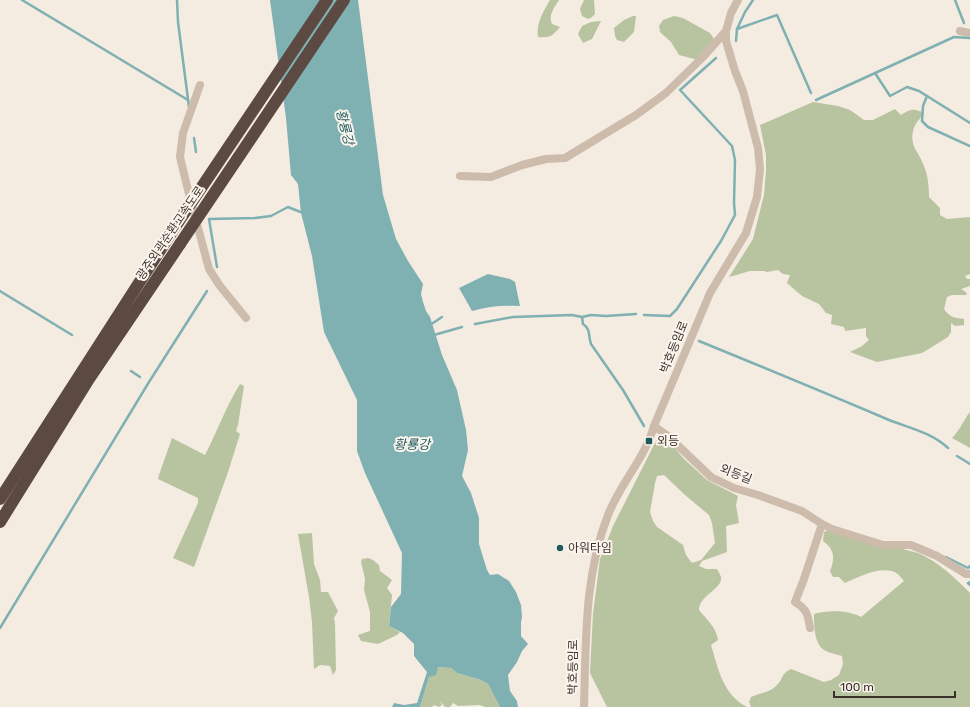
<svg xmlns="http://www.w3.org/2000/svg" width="970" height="707" font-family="Rubik,'Noto Sans KR',sans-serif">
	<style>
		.green { fill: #b8c4a0; fill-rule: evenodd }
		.water { fill: #7fb0b2 }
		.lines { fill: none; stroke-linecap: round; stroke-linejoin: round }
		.stream { stroke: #7fb0b2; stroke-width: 2.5 }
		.minor { stroke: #cdbbac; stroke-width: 8 }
		.highway { stroke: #5c4a42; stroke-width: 12 }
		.highway-bridge { stroke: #5c4a42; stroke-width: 12 }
		.poi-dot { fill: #1f5a5e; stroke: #fbf5ee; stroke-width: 1.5 }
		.labels { text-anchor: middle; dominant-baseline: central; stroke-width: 4; stroke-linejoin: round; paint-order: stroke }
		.street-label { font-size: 12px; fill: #3b302b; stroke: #fbf5ee }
		.poi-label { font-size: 12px; fill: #3b302b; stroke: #fbf5ee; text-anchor: start }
		.water-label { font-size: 13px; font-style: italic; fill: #1f5a5e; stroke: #fbf5ee }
	</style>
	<rect width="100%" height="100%" fill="#f4ebe1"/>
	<g class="green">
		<path d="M 550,0 L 559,0 C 554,8 548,15 552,24 L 560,27 C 552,36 551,38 538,37 C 536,23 543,12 550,0 Z"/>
		<path d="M 584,0 L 594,0 L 595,14 L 591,18 L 588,19 L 582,16 L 580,9 Z"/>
		<path d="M 633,16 L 636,16 L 634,32 L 624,42 L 617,40 L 615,36 L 614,28 L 624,20 Z"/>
		<path d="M 674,16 L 683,18 L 710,33 L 714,39 L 710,46 L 698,60 L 679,55 L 671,42 L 660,32 L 659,26 L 663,20 Z"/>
		<path d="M 601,21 L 592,39 L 583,43 L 578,34 L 582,26 L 591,22 Z"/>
		<path d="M 813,102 L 838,106 L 850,110 L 864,120 L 873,120 L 895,109 L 901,115 C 911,109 913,108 924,113 C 921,118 915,123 914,128 C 908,145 919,152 924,166 C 928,176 929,186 929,197 L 940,208 L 940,215 L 947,219 L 970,217 L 970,274 L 965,276 L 967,279 L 970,279 L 970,286 L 961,289 L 967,293 L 966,295 L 952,295 L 947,297 L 944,309 C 949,317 955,318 964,319 L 964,325 L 955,326 L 951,323 L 951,332 L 948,337 L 922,353 L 877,362 L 850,352 L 862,346 L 869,340 L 866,336 L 866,328 L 845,331 L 844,327 L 831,324 L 832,315 L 826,313 L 819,304 L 802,296 L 787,283 L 790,275 L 783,274 L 778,270 L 767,272 L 764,271 L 750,271 L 729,277 L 753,239 L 764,195 L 766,171 L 766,155 L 760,125 Z"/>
		<path d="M 240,384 L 244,386 L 238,425 L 236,431 L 240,434 L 228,472 L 194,567 L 173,558 L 198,503 L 198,498 L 158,479 L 159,475 L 172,438 L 205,455 C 217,432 226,406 240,384 Z"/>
		<path d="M 970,412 L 970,448 L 952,438 C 960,430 963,421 970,412 Z"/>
		<path d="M 659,435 L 672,445 L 684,459 L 707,480 L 738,496 L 736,505 L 739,523 L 726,526 L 727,552 L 702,561 L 699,566 L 706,569 L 717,569 C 718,571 720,574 721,577 C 723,589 699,595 699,610 C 707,620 716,627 718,640 L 711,645 C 718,668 723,695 747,707 L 607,707 L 590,673 L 593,614 L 600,559 L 613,526 ZM 664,475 L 685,495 L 709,515 L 712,523 L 715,543 L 701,560 L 692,563 L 686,555 L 683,545 L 657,527 L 653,521 L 650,512 L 655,483 L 657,476 Z"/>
		<path d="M 829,530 L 918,553 C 939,562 954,577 970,593 L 970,707 L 751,707 L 749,702 L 751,697 C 760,693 771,692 777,685 C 784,678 780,675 791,669 L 824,682 L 831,680 L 839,675 L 843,664 L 842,656 C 836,654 829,653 824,650 C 814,643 814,625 814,614 C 828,610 848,610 861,617 L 904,581 C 902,579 900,576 898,574 C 883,564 859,577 845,583 L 839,577 L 833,577 L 830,571 C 835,558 835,550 823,541 L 824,532 Z"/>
		<path d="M 312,533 L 314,564 L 320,580 L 321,592 L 328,592 L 338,611 L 334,618 L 335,624 L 336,670 L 333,675 L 330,666 L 320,665 L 314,669 L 312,622 L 309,597 L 298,534 Z"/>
		<path d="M 368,558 L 373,560 L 379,565 L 380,571 L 392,580 L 387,588 L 392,595 L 389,626 L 400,632 L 397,635 L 378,644 L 361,641 L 358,635 L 370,631 L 370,612 L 364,590 L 365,579 L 361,562 L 362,559 Z"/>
		<path d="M 438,667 L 451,668 L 457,673 L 481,680 L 488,684 L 500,707 L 485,707 L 480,705 L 458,706 L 453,703 L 450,707 L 445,707 L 440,701 L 442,705 L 439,707 L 434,705 L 432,707 L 420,707 L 429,677 Z"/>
	</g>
	<g class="water">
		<path d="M 270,0 L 358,0 L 383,195 L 396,239 L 408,261 L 423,284 L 421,294 L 423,302 L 426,311 L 430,317 L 442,355 L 457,390 L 466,430 L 468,450 L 462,476 L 471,493 L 479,518 L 479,544 L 487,570 L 490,575 L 498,574 L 509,581 L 516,592 L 521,605 L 522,617 L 521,622 L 521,636 L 528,644 L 522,651 L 517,662 L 508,675 L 510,691 L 517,701 L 518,707 L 500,707 L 488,684 L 481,680 L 457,673 L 451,668 L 438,667 L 436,675 L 429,677 L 420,707 L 392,707 L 394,703 L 404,705 L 417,703 L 427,672 L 414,656 L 414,644 L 403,633 L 389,626 L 391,607 L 401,594 L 402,553 L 365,473 L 357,451 L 357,400 L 324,332 L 312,256 L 301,213 L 298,184 L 291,175 L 286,118 Z"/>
		<path d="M 488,274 L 510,279 L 515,282 L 520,306 C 503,305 488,306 472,311 L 459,288 Z"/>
	</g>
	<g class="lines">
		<g class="stream">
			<path d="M 22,0 L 188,100"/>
			<path d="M 177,0 L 178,22 L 189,107"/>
			<path d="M 955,0 L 964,23"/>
			<path d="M 737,29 L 745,12 L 753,0"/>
			<path d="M 736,41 L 737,29 L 777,15 L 811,93"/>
			<path d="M 875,73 L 890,96 L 907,87 L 919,91 L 970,123"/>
			<path d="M 927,96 L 923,106 L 922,121 L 928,127 L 970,146"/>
			<path d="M 816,100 L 954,37 L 970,38"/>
			<path d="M 194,138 L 196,152"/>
			<path d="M 217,267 L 209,219 L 255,218 L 271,216 L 288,207 L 303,213"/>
			<path d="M 0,291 L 72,335"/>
			<path d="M 644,315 L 670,316 L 677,309 L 721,241 L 735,215 L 734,203 L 735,160 L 732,146 L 680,90 L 716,58"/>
			<path d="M 582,317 L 583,324 C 591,329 588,336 591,344 L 623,390 L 644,426"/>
			<path d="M 475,324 L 513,317 L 572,315 L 582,317 L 591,315 L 606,316 L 636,314"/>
			<path d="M 430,325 L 442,317"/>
			<path d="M 434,335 L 462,327"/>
			<path d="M 699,341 C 760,366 821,391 882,417 C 904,427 930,431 948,448"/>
			<path d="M 131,371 L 140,377"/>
			<path d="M 957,456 L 970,464"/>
			<path d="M 946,557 L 968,568 L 970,566"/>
			<path d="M 970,582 L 968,583 L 970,585"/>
			<path d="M 0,628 L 149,382 L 207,291"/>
		</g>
		<g class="minor">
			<path d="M 960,31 L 970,33"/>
			<path d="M 200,85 L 183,133 L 180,157 L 188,190 L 209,269 L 220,286 L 246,318"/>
			<path d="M 460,176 L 491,177 L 522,165 L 546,159 L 565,158 L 636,115 L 666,93 L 703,57 L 726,31"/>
			<path d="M 654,426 L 668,436 L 711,477 L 734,488 L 758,495 L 802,511 L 822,524 L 804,579 L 795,602 C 807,609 808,615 810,628"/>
			<path d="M 822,524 L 832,529 L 883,545 L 911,545 L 937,556 L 966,574 L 970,574"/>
			<path d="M 584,707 C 586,642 584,576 608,515 C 620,484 645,458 654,426 L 710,293 L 746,233 L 757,197 L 760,169 L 758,148 L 743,91 L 735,71 L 726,41 L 726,31 L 731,13 L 738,0"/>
		</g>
		<g class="highway">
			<path d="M 0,499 L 175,227"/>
			<path d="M 0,522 L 87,382 L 180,244"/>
		</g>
		<g class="highway-bridge">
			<path d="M 175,227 L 327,0"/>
			<path d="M 180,244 L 344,0"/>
		</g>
	</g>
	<g class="poi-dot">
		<rect x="645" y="437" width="8" height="8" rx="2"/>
		<circle cx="560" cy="548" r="4"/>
	</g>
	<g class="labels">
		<g class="street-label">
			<text transform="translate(170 233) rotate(-56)">광주외곽순환고속도로</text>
			<text transform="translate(674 347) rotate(-68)">박호등임로</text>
			<text transform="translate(736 474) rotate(21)">외등길</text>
			<text transform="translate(573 667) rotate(-89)">박호등임로</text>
		</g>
		<g class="poi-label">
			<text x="657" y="441">외등</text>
			<text x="568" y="548">아워타임</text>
		</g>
		<g class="water-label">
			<text transform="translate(345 127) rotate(76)">황룡강</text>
			<text x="412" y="444">황룡강</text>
		</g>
	</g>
	<path d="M834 691v6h121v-6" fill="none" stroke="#3b302b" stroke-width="2"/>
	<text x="840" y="691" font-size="12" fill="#3b302b" stroke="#fbf5ee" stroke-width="3" paint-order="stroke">100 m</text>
</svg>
